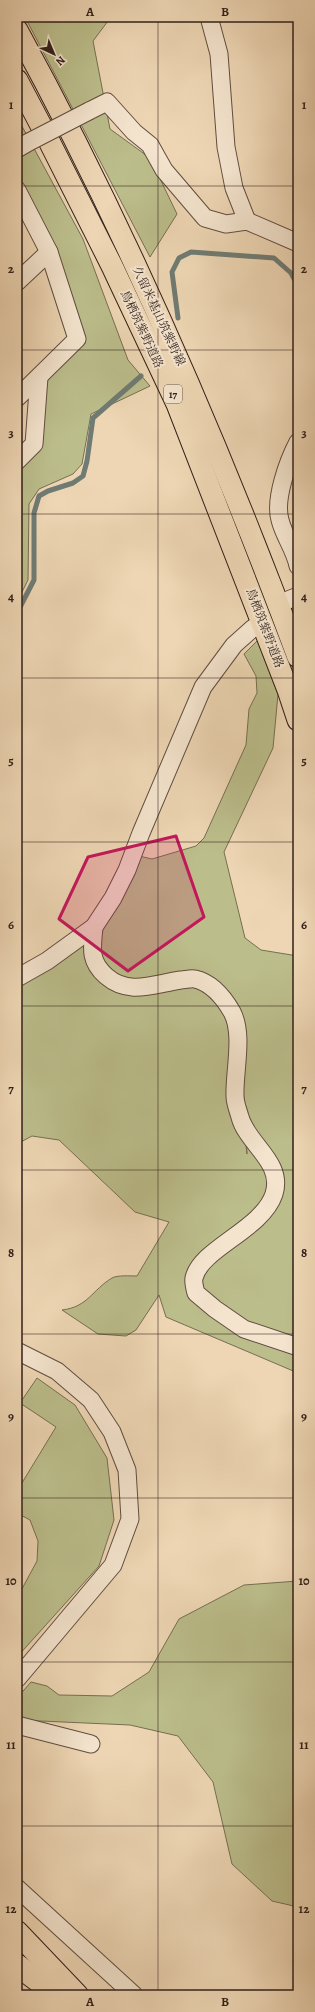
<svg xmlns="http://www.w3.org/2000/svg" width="315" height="2012" font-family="Alegreya,'Noto Serif JP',serif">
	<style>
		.green { fill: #bbbd8b; stroke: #766e52; fill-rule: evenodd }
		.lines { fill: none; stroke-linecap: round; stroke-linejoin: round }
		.stream { stroke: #6f7b73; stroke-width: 5 }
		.minor-casing { stroke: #604d40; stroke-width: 19 }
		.major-casing { stroke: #311f19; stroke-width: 23 }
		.highway-casing { stroke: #311f19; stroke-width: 24 }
		.minor { stroke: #f4e4ce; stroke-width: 17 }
		.major { stroke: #eed6b4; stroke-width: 21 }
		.highway { stroke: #eed6b4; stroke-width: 22 }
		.minor-bridge-casing { stroke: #604d40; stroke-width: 19; stroke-linecap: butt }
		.minor-bridge { stroke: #f4e4ce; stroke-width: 17 }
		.marked { fill: #c2185b; fill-opacity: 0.2; stroke: #c2185b; stroke-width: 3; stroke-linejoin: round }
		.grid { fill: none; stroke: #311f19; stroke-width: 1; stroke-opacity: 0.55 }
		.labels { text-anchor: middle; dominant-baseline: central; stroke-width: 4; stroke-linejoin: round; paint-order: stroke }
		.shield { fill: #f4e4ce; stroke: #6c5a4f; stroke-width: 1 }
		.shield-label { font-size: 11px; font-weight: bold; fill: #311f19 }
		.street-label { font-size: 12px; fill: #311f19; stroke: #f4e4ce }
		.neatline { fill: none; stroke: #311f19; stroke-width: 1.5 }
		.grid-label { font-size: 13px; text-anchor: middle; font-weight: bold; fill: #311f19 }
	</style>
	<rect width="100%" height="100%" fill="#eed6b4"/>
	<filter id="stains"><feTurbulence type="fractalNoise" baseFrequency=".005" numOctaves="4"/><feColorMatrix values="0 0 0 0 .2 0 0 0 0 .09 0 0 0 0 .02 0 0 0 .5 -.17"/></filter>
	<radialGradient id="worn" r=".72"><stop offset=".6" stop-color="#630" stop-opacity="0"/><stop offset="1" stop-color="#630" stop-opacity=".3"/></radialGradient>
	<g class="green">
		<path d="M 25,17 L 111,17 L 93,41 L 110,129 L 150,158 L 177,214 L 150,257 Z"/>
		<path d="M 17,117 L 83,239 L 128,360 L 150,386 L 91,414 L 82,464 L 73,474 L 39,489 L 29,504 L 28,580 L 17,602 L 17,466 L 38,446 L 44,380 L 85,343 L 53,252 L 17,182 Z"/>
		<path d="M 258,640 L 278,694 L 273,748 L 224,852 L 245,938 L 261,950 L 298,956 L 298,1373 L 166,1317 L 159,1295 L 136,1330 L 126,1336 L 98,1334 L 62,1310 C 88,1307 92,1290 112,1278 C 117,1275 130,1276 137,1276 L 169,1222 L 135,1212 L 59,1140 L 32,1136 L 17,1144 L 17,988 L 101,931 L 117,908 L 139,856 L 152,859 L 196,846 L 204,838 L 246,745 L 249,709 L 257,693 L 256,676 L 244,654 ZM 243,1084 L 247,1154 L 242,1112 Z"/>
		<path d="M 37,1378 L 75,1405 L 107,1458 L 114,1520 L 99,1566 L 17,1657 L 17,1598 L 37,1561 L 38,1541 L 30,1520 L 17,1513 L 17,1491 L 56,1427 L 20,1403 Z"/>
		<path d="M 298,1581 L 298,1907 L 272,1901 L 232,1864 L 213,1782 L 178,1736 L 130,1725 L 18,1720 L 17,1698 L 31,1682 L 47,1686 L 59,1695 L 112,1696 L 149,1672 L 179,1619 L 244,1585 Z"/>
	</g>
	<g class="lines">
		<g class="stream">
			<path d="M 178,318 L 172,272 L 179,258 L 191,252 L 274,258 L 291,273 L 297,284 L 298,338"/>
			<path d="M 17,613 L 34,580 L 34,513 L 39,496 L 48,491 L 73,483 L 83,476 L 87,461 L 93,418 L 141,376"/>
		</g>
		<g class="minor-casing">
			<g id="minor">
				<path d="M 209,17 L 219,54 L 226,147 L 234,188 L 247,221"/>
				<path d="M 89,111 L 107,102 L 134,132 L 150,145 L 164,170 L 205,218 L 226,224 L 247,221 L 298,243"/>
				<path d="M 17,149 L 29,142"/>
				<path d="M 17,190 L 49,252 L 77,339 L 17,398"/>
				<path d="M 17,282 L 49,252"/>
				<path d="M 298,442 C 288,461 274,499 280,520 C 284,536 295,550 298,566"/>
				<path d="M 17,461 L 34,444 L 39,377"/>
				<path d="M 288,600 L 298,596"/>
				<path d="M 94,927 C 92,948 89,961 106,976 C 129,996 153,984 181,980 C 185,980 191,978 195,979 C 212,983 224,998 232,1012 C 244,1034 234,1072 235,1096 C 235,1103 238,1110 240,1117 C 247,1144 284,1162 274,1194 C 262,1230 201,1248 194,1278 C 193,1282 195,1289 196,1293 L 215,1309 L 244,1329 L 298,1347"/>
				<path d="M 17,978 L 47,961 L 94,927 L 113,898 L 127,870 L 141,833 L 203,687 L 234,645 L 253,628"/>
				<path d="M 17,1351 L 57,1371 L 91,1400 L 112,1432 L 127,1470 L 130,1519 L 113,1565 L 17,1679"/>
				<path d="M 17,1725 L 91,1744"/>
				<path d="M 17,1888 L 134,1995"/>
			</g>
		</g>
		<g class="major-casing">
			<g id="major">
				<path d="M 17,30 C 127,231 218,442 298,657"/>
				<path d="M 17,80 L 46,135 L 112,266 L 177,404 L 288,690 L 298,720"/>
			</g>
		</g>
		<g class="highway-casing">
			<g id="highway">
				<path d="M 17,1932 L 77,1995"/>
				<path d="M 17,1965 L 57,1995"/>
			</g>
		</g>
		<use href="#minor" class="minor"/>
		<use href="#major" class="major"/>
		<use href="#highway" class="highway"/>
		<g class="minor-bridge-casing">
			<path id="minor-bridge" d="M 29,142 L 89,111"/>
		</g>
		<use href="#minor-bridge" class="minor-bridge"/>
	</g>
	<path class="marked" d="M 176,836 L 204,917 L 128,971 L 59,919 L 88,857 Z"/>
	<path class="grid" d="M 158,17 L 158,1995M 17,186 L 298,186M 17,350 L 298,350M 17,514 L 298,514M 17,678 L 298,678M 17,842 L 298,842M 17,1006 L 298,1006M 17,1170 L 298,1170M 17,1334 L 298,1334M 17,1498 L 298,1498M 17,1662 L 298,1662M 17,1826 L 298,1826"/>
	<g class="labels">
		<rect class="shield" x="164" y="385" width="18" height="18" rx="3"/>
		<g class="shield-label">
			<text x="173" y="394">17</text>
		</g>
		<g class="street-label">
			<text transform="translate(159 316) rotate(65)">久留米基山筑紫野線</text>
			<text transform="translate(142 329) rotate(65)">鳥栖筑紫野道路</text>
			<text transform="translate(265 628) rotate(69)">鳥栖筑紫野道路</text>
		</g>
	</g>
	<rect width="315" height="2012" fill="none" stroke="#eed6b4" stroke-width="44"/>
	<g transform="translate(54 54) rotate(136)" stroke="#f4e4ce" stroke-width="3" paint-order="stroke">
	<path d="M0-3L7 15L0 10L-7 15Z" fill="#311f19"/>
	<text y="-6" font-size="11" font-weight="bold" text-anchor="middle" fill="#311f19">N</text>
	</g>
	<rect x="22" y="22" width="271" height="1968" class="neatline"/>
	<g class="grid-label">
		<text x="90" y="16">A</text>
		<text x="225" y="16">B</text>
		<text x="11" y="109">1</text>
		<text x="304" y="109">1</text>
		<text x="11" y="273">2</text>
		<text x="304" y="273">2</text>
		<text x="11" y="437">3</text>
		<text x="304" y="437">3</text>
		<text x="11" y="601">4</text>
		<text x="304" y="601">4</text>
		<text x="11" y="765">5</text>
		<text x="304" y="765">5</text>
		<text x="11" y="929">6</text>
		<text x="304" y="929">6</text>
		<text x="11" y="1093">7</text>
		<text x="304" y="1093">7</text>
		<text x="11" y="1257">8</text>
		<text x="304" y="1257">8</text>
		<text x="11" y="1421">9</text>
		<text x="304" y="1421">9</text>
		<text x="11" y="1585">10</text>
		<text x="304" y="1585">10</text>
		<text x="11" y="1749">11</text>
		<text x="304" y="1749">11</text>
		<text x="11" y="1913">12</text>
		<text x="304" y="1913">12</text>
		<text x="90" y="2006">A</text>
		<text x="225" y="2006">B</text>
	</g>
	<rect width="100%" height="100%" filter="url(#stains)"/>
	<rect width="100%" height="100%" fill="url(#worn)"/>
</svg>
